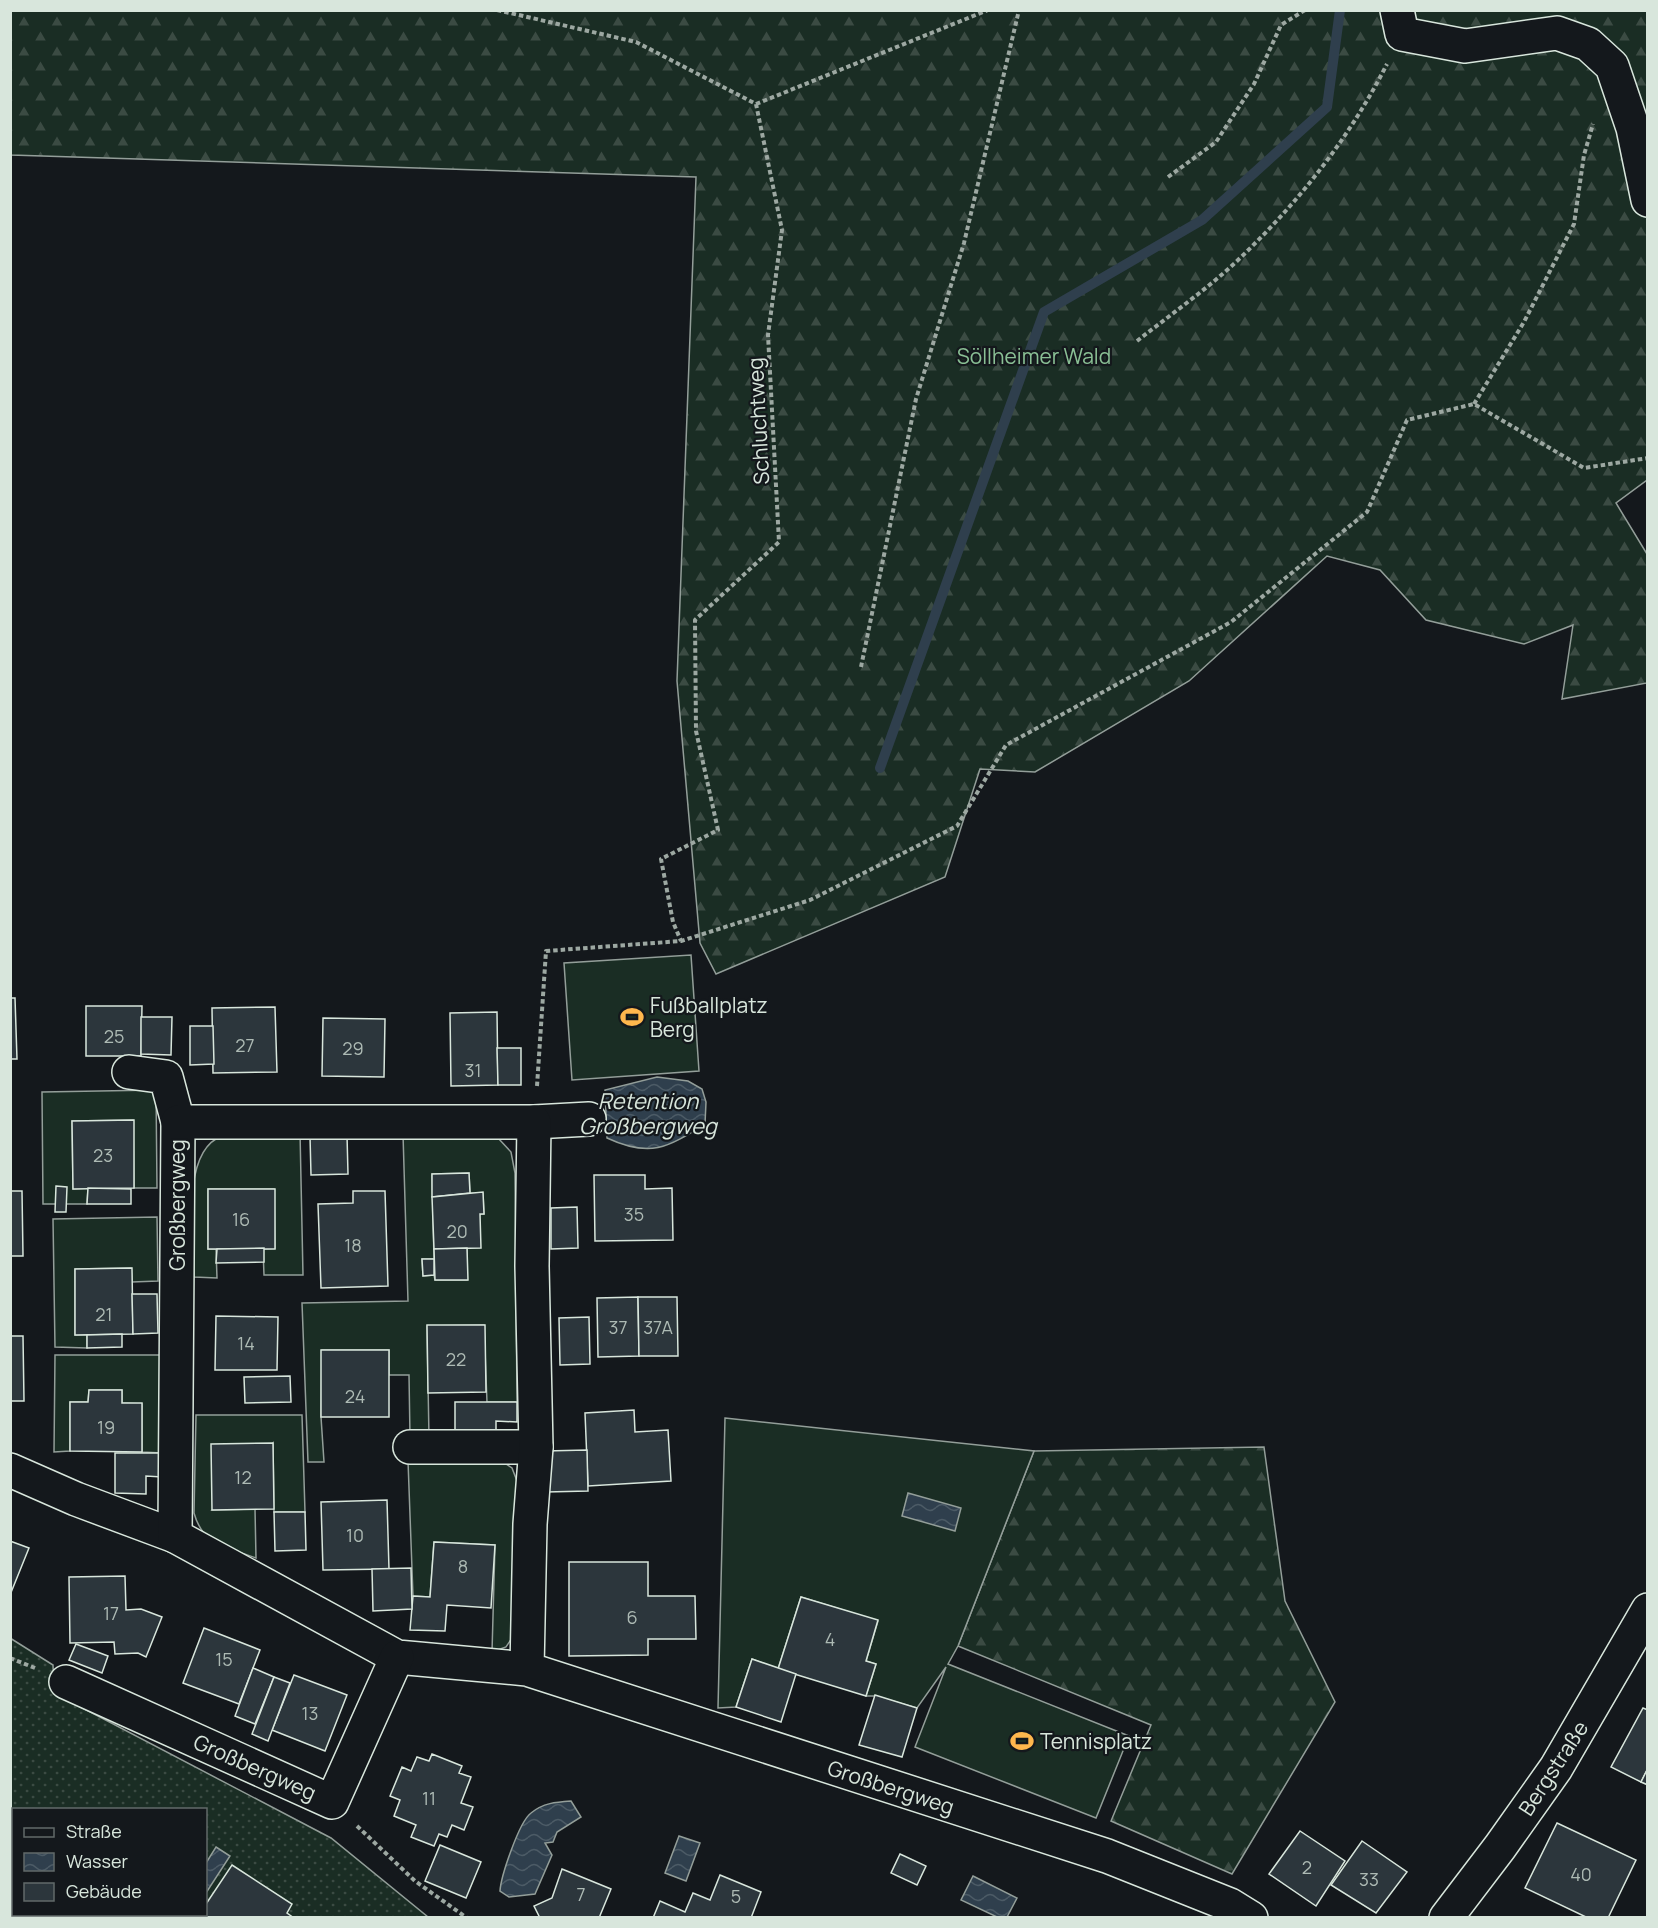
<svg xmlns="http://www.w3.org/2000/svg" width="1658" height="1928" font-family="Manrope,sans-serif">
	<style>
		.grass { fill: url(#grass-dots); stroke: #939e99; stroke-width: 1.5; fill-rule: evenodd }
		.forest { fill: url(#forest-firs); stroke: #939e99; stroke-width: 1.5 }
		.garden { fill: #1a2d24; stroke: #939e99; stroke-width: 1.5; fill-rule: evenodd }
		.water { fill: url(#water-waves); stroke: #939e99; stroke-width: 1.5 }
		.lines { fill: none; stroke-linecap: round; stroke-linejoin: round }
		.stream { stroke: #2f3f4d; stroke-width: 10 }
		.building { fill: #2c363c; stroke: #d8e6dc; stroke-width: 1.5 }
		.minor-casing { stroke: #d8e6dc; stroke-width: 36 }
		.path { stroke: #9da8a2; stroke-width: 4; stroke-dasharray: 4.5 3; stroke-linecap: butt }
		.minor { stroke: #14181c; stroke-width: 33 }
		.labels { text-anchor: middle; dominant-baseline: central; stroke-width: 4.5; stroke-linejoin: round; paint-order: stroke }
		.number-label { font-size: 18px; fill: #adbab4 }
		.park-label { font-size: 21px; fill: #8ac095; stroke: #14181c }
		.street-label { font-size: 21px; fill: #d8e6dc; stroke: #14181c }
		.poi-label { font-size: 21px; fill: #d8e6dc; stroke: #14181c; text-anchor: start }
		.water-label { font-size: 22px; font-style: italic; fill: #d8e6dc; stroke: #14181c }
	</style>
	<defs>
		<pattern id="grass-dots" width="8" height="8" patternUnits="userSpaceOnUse" patternTransform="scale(1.5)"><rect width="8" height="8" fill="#1a2d24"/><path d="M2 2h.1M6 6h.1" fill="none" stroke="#3b4b43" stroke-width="1.8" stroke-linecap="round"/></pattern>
		<pattern id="forest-firs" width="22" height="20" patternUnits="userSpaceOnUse" patternTransform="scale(1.5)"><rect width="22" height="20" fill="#1a2d24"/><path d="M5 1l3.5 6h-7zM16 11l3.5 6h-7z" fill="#3b4b43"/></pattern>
		<pattern id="water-waves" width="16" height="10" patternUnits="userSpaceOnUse" patternTransform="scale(1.5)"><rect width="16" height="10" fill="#2f3f4d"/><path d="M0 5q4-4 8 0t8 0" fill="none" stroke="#4c5b66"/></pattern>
	</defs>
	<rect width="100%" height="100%" fill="#14181c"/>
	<path class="grass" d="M 10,1638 L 53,1665 L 54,1693 L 331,1838 L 428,1917 L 11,1917 ZM 14,1810 L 206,1810 L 206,1914 L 14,1914 Z"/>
	<g class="forest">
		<path d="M 11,11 L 1647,11 L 1647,480 L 1616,503 L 1647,554 L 1647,683 L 1562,699 L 1573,625 L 1524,644 L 1426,620 L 1380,570 L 1327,556 L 1189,681 L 1035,772 L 980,769 L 945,877 L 716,974 L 700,943 L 677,681 L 696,177 L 11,155 Z"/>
		<path d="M 1264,1447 L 1285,1601 L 1335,1702 L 1232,1874 L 1111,1821 L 1151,1725 L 958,1646 L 1034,1451 Z"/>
	</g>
	<g class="garden">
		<path d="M 691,955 L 699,1071 L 572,1080 L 564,963 Z"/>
		<path d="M 156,1090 L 157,1188 L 134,1188 L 133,1120 L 72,1121 L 73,1189 L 88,1188 L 87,1204 L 43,1204 L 42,1092 Z"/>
		<path d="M 300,1132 L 303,1275 L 264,1275 L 263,1249 L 275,1248 L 274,1189 L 208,1189 L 208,1249 L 216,1249 L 217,1278 L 194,1277 C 193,1241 180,1151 222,1136 C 237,1130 281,1133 300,1132 Z"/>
		<path d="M 403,1134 L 498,1138 L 511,1152 L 515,1173 L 517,1402 L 487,1402 L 484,1325 L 427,1326 L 429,1438 L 410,1436 L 409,1375 L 389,1375 L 389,1350 L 322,1350 L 321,1417 L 324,1462 L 308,1462 L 302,1303 L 408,1301 ZM 469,1173 L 470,1193 L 483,1193 L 484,1214 L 480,1214 L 467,1248 L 467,1280 L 435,1280 L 434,1275 L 423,1276 L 422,1259 L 434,1259 L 432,1174 Z"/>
		<path d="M 157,1217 L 158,1281 L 132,1282 L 131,1268 L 75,1269 L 75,1335 L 87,1335 L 87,1348 L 55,1347 L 53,1219 Z"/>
		<path d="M 55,1355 L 163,1355 L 163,1453 L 142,1452 L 142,1404 L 122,1403 L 122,1390 L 89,1390 L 88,1402 L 70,1402 L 70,1451 L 54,1452 Z"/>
		<path d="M 196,1415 L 302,1415 L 305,1512 L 274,1512 L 273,1443 L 212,1510 L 255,1509 L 256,1558 C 227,1547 203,1546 194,1513 Z"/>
		<path d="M 725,1418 L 1034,1451 L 958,1646 L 948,1664 L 1129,1736 L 1096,1818 L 915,1747 L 946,1667 L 917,1708 L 875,1696 L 866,1696 L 876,1664 L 866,1661 L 878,1621 L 801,1597 L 778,1669 L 752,1659 L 736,1707 L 718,1708 Z"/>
		<path d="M 500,1460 L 512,1468 L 517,1481 L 514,1635 L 506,1647 L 492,1652 L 495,1545 L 434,1542 L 430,1597 L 413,1596 L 408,1461 Z"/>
	</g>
	<g class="water">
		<path d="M 657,1077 L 688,1081 L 702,1089 L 706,1102 L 705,1124 C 667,1148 650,1158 607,1138 L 605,1090 Z"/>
		<path d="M 908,1493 L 961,1508 L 955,1531 L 902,1516 Z"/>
		<path d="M 571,1801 L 581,1817 L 557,1832 L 553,1842 L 545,1843 L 552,1855 L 535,1894 L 509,1897 L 500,1891 C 501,1876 519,1822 531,1813 C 543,1803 556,1802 571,1801 Z"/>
		<path d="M 679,1836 L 700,1843 L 686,1881 L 665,1873 Z"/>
		<path d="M 216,1847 L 230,1856 L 206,1893 L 206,1863 Z"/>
		<path d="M 973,1876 L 1017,1898 L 1007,1917 L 997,1917 L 961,1900 Z"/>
	</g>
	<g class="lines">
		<path class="stream" d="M 880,768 L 1044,312 L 1202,220 L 1327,107 L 1340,10"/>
	</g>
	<g class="building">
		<path d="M 10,998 L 15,998 L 17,1059 L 10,1059 Z"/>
		<path d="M 86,1006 L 142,1006 L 141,1056 L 86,1056 Z"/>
		<path d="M 275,1007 L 277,1072 L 213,1073 L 212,1008 Z"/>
		<path d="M 497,1012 L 498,1085 L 451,1086 L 450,1013 Z"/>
		<path d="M 141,1017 L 172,1017 L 171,1055 L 141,1054 Z"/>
		<path d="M 323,1018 L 385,1019 L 384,1077 L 322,1076 Z"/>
		<path d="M 190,1026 L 213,1026 L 214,1064 L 190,1065 Z"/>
		<path d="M 497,1048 L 521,1048 L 521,1085 L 498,1085 Z"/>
		<path d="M 134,1120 L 134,1188 L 73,1189 L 72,1121 Z"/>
		<path d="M 347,1135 L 348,1174 L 311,1175 L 310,1136 Z"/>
		<path d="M 469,1173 L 470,1193 L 432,1197 L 432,1174 Z"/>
		<path d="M 594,1175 L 645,1175 L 645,1189 L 672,1188 L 673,1240 L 595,1241 Z"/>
		<path d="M 56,1186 L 67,1187 L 66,1212 L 55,1212 Z"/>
		<path d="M 88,1188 L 131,1189 L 131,1204 L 87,1204 Z"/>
		<rect x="208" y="1189" width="67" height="60"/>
		<path d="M 10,1191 L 22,1191 L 23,1256 L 10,1256 Z"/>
		<path d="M 353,1191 L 385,1191 L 388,1286 L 321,1288 L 318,1204 L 353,1203 Z"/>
		<path d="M 483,1192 L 484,1214 L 480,1214 L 481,1248 L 434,1249 L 432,1197 Z"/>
		<path d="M 577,1207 L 578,1248 L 551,1249 L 551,1208 Z"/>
		<path d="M 264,1248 L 264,1262 L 216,1263 L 217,1249 Z"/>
		<path d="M 467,1248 L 468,1280 L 435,1280 L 434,1249 Z"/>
		<path d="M 422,1259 L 434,1259 L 434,1275 L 423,1276 Z"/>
		<path d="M 132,1268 L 133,1334 L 75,1335 L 75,1269 Z"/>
		<path d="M 132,1294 L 157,1294 L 158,1333 L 133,1334 Z"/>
		<path d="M 638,1297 L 639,1356 L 598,1357 L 597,1298 Z"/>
		<path d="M 638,1297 L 677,1297 L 678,1356 L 639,1356 Z"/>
		<path d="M 216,1316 L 278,1317 L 277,1370 L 215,1370 Z"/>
		<path d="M 589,1317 L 590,1364 L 560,1365 L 559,1318 Z"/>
		<path d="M 427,1325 L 485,1325 L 486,1392 L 428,1393 Z"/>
		<path d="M 122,1334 L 122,1347 L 87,1348 L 87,1335 Z"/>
		<path d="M 10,1336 L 23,1336 L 24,1401 L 10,1401 Z"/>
		<rect x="321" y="1350" width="68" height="67"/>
		<path d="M 290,1376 L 291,1402 L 245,1403 L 244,1377 Z"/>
		<path d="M 89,1390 L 122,1390 L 122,1403 L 142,1403 L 142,1452 L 70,1451 L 70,1402 L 88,1402 Z"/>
		<path d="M 455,1402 L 517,1402 L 517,1422 L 496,1421 L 496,1430 L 455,1430 Z"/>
		<path d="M 634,1410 L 635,1432 L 668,1430 L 671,1481 L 588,1486 L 585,1413 Z"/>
		<path d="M 273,1443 L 274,1509 L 212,1510 L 211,1444 Z"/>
		<path d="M 587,1450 L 588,1491 L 546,1492 L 545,1451 Z"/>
		<path d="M 115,1453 L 163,1453 L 162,1477 L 146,1476 L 146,1494 L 115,1493 Z"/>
		<path d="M 387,1500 L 389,1569 L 323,1570 L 321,1502 Z"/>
		<path d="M 274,1512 L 305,1512 L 306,1550 L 275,1551 Z"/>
		<path d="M 10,1541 L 29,1548 L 10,1595 Z"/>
		<path d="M 434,1542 L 495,1545 L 491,1608 L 447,1605 L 445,1631 L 410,1630 L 413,1596 L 430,1597 Z"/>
		<path d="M 569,1562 L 648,1562 L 648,1596 L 695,1596 L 696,1639 L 648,1639 L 648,1655 L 569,1656 Z"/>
		<path d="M 411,1568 L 412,1609 L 373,1611 L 372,1569 Z"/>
		<path d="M 125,1576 L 126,1610 L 141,1609 L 162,1617 L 146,1657 L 138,1653 L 115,1654 L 114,1642 L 70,1643 L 69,1577 Z"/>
		<path d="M 801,1597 L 878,1620 L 866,1661 L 876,1664 L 866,1696 L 778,1669 Z"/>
		<path d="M 204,1628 L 260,1650 L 239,1704 L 183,1683 Z"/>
		<path d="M 76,1644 L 108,1656 L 102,1673 L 69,1660 Z"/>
		<path d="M 752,1659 L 796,1674 L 781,1722 L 736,1707 Z"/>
		<path d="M 253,1668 L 274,1677 L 255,1724 L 235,1716 Z"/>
		<path d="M 294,1675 L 347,1695 L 325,1751 L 272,1730 Z"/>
		<path d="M 274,1677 L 290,1683 L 268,1741 L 252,1734 Z"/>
		<path d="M 875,1695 L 917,1708 L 902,1757 L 859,1745 Z"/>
		<path d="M 1643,1708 L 1648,1710 L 1648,1768 L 1641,1782 L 1611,1767 Z"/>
		<path d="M 432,1754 L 462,1766 L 459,1773 L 471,1777 L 461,1803 L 473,1807 L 464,1830 L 452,1825 L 447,1837 L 439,1834 L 434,1846 L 411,1837 L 416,1825 L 394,1816 L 400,1800 L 390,1796 L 402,1767 L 411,1771 L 417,1757 L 429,1761 Z"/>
		<path d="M 1648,1768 L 1648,1785 L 1641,1782 Z"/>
		<path d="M 1557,1823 L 1636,1860 L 1608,1918 L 1588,1918 L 1525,1888 Z"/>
		<path d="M 1300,1831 L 1345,1861 L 1316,1906 L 1269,1874 Z"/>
		<path d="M 1362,1841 L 1407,1872 L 1376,1913 L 1331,1885 Z"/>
		<path d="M 440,1845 L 481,1862 L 466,1898 L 425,1881 Z"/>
		<path d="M 900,1854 L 926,1866 L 917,1885 L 891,1873 Z"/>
		<path d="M 232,1865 L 292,1904 L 287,1913 L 294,1918 L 197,1918 L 199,1914 L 206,1914 L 206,1904 Z"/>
		<path d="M 562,1869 L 611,1889 L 599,1918 L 540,1918 L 534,1906 L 552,1898 Z"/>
		<path d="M 720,1875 L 761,1892 L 751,1918 L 653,1918 L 660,1901 L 685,1912 L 693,1893 L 710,1900 Z"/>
	</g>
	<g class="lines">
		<g class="minor-casing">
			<g id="minor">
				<path d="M 1397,10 L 1402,34 L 1465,46 L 1557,33 L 1588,44 L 1612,66 L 1633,128 L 1648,200"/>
				<path d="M 129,1072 L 166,1077 L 178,1122"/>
				<path d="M 534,1122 L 589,1119"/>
				<path d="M 410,1447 L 536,1447"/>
				<path d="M 10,1470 L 76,1499 L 175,1536"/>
				<path d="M 527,1669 L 530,1524 L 536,1447 L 532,1266 L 534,1122 L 178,1122 L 175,1536 L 397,1657 L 527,1669 L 1107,1856 L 1230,1905 L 1251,1918"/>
				<path d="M 66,1682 L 332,1802 L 397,1657"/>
				<path d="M 1446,1918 L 1500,1847 L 1556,1768 L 1648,1610"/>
			</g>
		</g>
		<g class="path">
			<path d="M 497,10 L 636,42 L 756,104 L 782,230 L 768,335 L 779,542 L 695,620 L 696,731 L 718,830 L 661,859 L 673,922 L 681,941"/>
			<path d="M 756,104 L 988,10"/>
			<path d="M 1168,177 L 1216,142 L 1254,84 L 1281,25 L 1305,10"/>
			<path d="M 1137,341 C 1170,315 1206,290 1237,261 C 1298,203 1349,139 1387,64"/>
			<path d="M 1474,404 L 1524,322 L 1574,224 L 1584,155 L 1593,124"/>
			<path d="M 861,667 L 916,399 L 964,243 L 1019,10"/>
			<path d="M 537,1086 L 546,951 L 681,941 L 810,900 L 957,826 L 1006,745 L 1231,622 L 1367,512 L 1407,420 L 1474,404 L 1584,468 L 1648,458"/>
			<path d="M 10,1658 L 35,1668"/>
			<path d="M 357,1826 L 415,1881 L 467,1918"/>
		</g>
		<use href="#minor" class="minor"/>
	</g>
	<defs>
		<g id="stadium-bare" transform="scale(1.8)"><path d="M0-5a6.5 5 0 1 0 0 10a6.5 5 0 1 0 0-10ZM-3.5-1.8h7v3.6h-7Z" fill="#ffb74d" stroke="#14181c" stroke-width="2.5" paint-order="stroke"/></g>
	</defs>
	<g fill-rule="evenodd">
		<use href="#stadium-bare" x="632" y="1017"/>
		<use href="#stadium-bare" x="1022" y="1741"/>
	</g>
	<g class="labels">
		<g class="number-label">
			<text x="114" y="1036">25</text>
			<text x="245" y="1045">27</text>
			<text x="353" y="1048">29</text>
			<text x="473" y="1070">31</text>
			<text x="103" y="1155">23</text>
			<text x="634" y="1214">35</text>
			<text x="241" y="1219">16</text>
			<text x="457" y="1231">20</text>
			<text x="353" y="1245">18</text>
			<text x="104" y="1314">21</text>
			<text x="618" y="1327">37</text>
			<text x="658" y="1327">37A</text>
			<text x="246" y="1343">14</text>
			<text x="456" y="1359">22</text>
			<text x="355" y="1396">24</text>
			<text x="106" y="1427">19</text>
			<text x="243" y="1477">12</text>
			<text x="355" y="1535">10</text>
			<text x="463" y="1566">8</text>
			<text x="111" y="1613">17</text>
			<text x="632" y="1617">6</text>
			<text x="830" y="1639">4</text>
			<text x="224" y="1659">15</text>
			<text x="310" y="1713">13</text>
			<text x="429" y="1798">11</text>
			<text x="1307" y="1867">2</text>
			<text x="1581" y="1874">40</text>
			<text x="1369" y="1879">33</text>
			<text x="581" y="1894">7</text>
			<text x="736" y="1896">5</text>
		</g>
		<g class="park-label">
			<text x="1034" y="356">Söllheimer Wald</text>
		</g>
		<g class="street-label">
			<text transform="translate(758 421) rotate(-93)">Schluchtweg</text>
			<text transform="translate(177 1205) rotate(-90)">Großbergweg</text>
			<text transform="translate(255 1767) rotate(24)">Großbergweg</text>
			<text transform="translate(1553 1768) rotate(-57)">Bergstraße</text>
			<text transform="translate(891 1787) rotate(18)">Großbergweg</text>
		</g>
		<g class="poi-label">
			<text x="650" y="1005">Fußballplatz<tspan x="650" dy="24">Berg</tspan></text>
			<text x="1040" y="1741">Tennisplatz</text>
		</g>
		<g class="water-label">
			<text x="648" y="1101">Retention<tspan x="648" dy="25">Großbergweg</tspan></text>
		</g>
	</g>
	<rect width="1658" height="1928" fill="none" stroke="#d8e6dc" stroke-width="24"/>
	<rect x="12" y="1808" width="195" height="108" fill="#14181c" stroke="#626a69" stroke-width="1.5"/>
	<rect x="24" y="1828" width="30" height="9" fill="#14181c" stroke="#626a69" stroke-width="1.5"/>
	<text x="66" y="1838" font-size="18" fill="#d8e6dc">Straße</text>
	<rect x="24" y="1853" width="30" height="18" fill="url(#water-waves)" stroke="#626a69" stroke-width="1.5"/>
	<text x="66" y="1868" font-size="18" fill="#d8e6dc">Wasser</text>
	<rect x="24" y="1883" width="30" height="18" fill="#2c363c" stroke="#626a69" stroke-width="1.5"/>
	<text x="66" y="1898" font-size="18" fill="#d8e6dc">Gebäude</text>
</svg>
